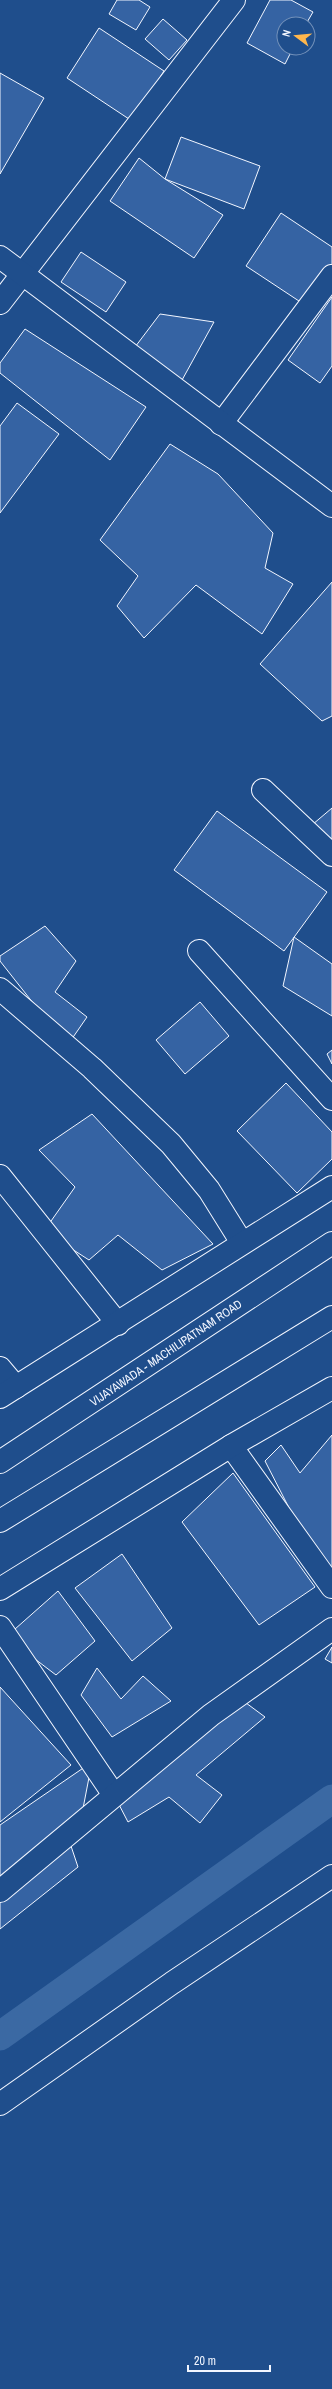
<svg xmlns="http://www.w3.org/2000/svg" width="332" height="2389" font-family="'Archivo Narrow',sans-serif">
	<style>
		.lines { fill: none; stroke-linecap: round; stroke-linejoin: round }
		.canal { stroke: #3b69a3; stroke-width: 29 }
		.building { fill: #3563a3; stroke: #f2f6ff }
		.minor-casing { stroke: #f2f6ff; stroke-width: 24 }
		.tertiary-casing { stroke: #f2f6ff; stroke-width: 24 }
		.trunk-casing { stroke: #f2f6ff; stroke-width: 24 }
		.minor { stroke: #1f4e8c; stroke-width: 22 }
		.tertiary { stroke: #1f4e8c; stroke-width: 22 }
		.trunk { stroke: #1f4e8c; stroke-width: 22 }
		.labels { text-anchor: middle; dominant-baseline: central; stroke-width: 3; stroke-linejoin: round; paint-order: stroke }
		.street-label { font-size: 12px; fill: #f2f6ff; stroke: #1f4e8c }
	</style>
	<rect width="100%" height="100%" fill="#1f4e8c"/>
	<g class="lines">
		<path class="canal" d="M 0,2036 L 332,1799"/>
	</g>
	<g class="building">
		<path d="M 117,0 L 139,0 L 150,7 L 136,30 L 109,14 Z"/>
		<path d="M 270,0 L 291,0 L 313,12 L 306,24 L 284,24 L 284,48 L 293,48 L 285,64 L 247,43 Z"/>
		<path d="M 163,19 L 187,40 L 169,60 L 145,39 Z"/>
		<path d="M 99,28 L 164,71 L 132,121 L 67,78 Z"/>
		<path d="M 0,73 L 44,98 L 0,174 Z"/>
		<path d="M 181,137 L 260,166 L 244,209 L 165,179 Z"/>
		<path d="M 139,158 L 165,179 L 223,215 L 194,258 L 110,201 Z"/>
		<path d="M 281,213 L 332,247 L 332,264 L 305,305 L 246,266 Z"/>
		<path d="M 81,252 L 126,282 L 106,312 L 61,282 Z"/>
		<path d="M 332,297 L 332,366 L 320,383 L 288,360 Z"/>
		<path d="M 160,314 L 214,322 L 176,391 L 129,355 Z"/>
		<path d="M 25,329 L 146,407 L 110,460 L 0,373 L 0,363 Z"/>
		<path d="M 17,403 L 59,434 L 0,513 L 0,426 Z"/>
		<path d="M 170,444 L 218,474 L 273,533 L 265,568 L 293,584 L 262,634 L 196,585 L 144,638 L 117,606 L 138,576 L 100,540 Z"/>
		<path d="M 332,582 L 332,716 L 322,721 L 260,664 Z"/>
		<path d="M 332,808 L 332,855 L 306,830 Z"/>
		<path d="M 217,811 L 327,892 L 284,951 L 174,870 Z"/>
		<path d="M 45,926 L 76,961 L 55,992 L 87,1017 L 67,1046 L 0,961 L 0,956 Z"/>
		<path d="M 294,937 L 332,964 L 332,1016 L 283,986 Z"/>
		<path d="M 200,1002 L 229,1036 L 185,1074 L 156,1040 Z"/>
		<path d="M 332,1050 L 332,1064 L 327,1054 Z"/>
		<path d="M 286,1083 L 332,1132 L 332,1159 L 297,1193 L 237,1131 Z"/>
		<path d="M 92,1114 L 213,1244 L 162,1270 L 118,1235 L 89,1260 L 44,1231 L 75,1187 L 39,1150 Z"/>
		<path d="M 332,1435 L 332,1578 L 326,1580 L 265,1461 L 281,1445 L 300,1473 Z"/>
		<path d="M 233,1473 L 315,1587 L 259,1625 L 182,1522 Z"/>
		<path d="M 122,1554 L 172,1628 L 132,1661 L 75,1588 Z"/>
		<path d="M 58,1591 L 95,1641 L 56,1675 L 6,1637 Z"/>
		<path d="M 332,1647 L 332,1663 L 325,1659 Z"/>
		<path d="M 97,1668 L 121,1699 L 143,1676 L 171,1701 L 112,1737 L 81,1695 Z"/>
		<path d="M 0,1687 L 71,1765 L 0,1822 Z"/>
		<path d="M 238,1697 L 265,1717 L 196,1775 L 222,1795 L 200,1823 L 169,1797 L 128,1822 L 114,1795 Z"/>
		<path d="M 92,1762 L 80,1824 L 0,1891 L 0,1825 Z"/>
		<path d="M 67,1834 L 78,1867 L 0,1929 L 0,1889 Z"/>
	</g>
	<g class="lines">
		<g class="minor-casing">
			<g id="minor">
				<path d="M 0,303 L 234,0"/>
				<path d="M 221,424 L 332,276"/>
				<path d="M 263,790 L 332,855"/>
				<path d="M 199,951 L 332,1099"/>
				<path d="M 0,989 L 92,1068 L 171,1144 L 209,1190 L 242,1243"/>
				<path d="M 0,1176 L 118,1324"/>
				<path d="M 0,1368 L 16,1387"/>
				<path d="M 231,1446 L 332,1587"/>
				<path d="M 0,1627 L 114,1795"/>
				<path d="M 0,1891 L 211,1715 L 332,1629"/>
			</g>
		</g>
		<g class="tertiary-casing">
			<g id="tertiary">
				<path d="M 0,257 L 332,506"/>
				<path d="M 0,1397 L 332,1187"/>
				<path d="M 0,1589 L 231,1446 L 332,1388"/>
				<path d="M 0,2104 L 172,1983 L 332,1876"/>
			</g>
		</g>
		<g class="trunk-casing">
			<g id="trunk">
				<path d="M 0,1462 L 332,1243"/>
				<path d="M 0,1521 L 332,1317"/>
			</g>
		</g>
		<use href="#minor" class="minor"/>
		<use href="#tertiary" class="tertiary"/>
		<use href="#trunk" class="trunk"/>
	</g>
	<g class="labels">
		<g class="street-label">
			<text transform="translate(166 1353) rotate(-34)">VIJAYAWADA - MACHILIPATNAM ROAD</text>
		</g>
	</g>
	<g transform="translate(296 36) rotate(286)"><circle r="19" fill="#1f4e8c" stroke="#7391ba"/>
	<path d="M0-3L7 15L0 10L-7 15Z" fill="#ffb74d"/>
	<text y="-6" font-size="11" font-weight="bold" text-anchor="middle" fill="#f2f6ff">N</text>
	</g>
	<path d="M188 2365v6h82v-6" fill="none" stroke="#f2f6ff" stroke-width="2"/>
	<text x="194" y="2365" font-size="12" fill="#f2f6ff" stroke="#1f4e8c" stroke-width="3" paint-order="stroke">20 m</text>
</svg>
